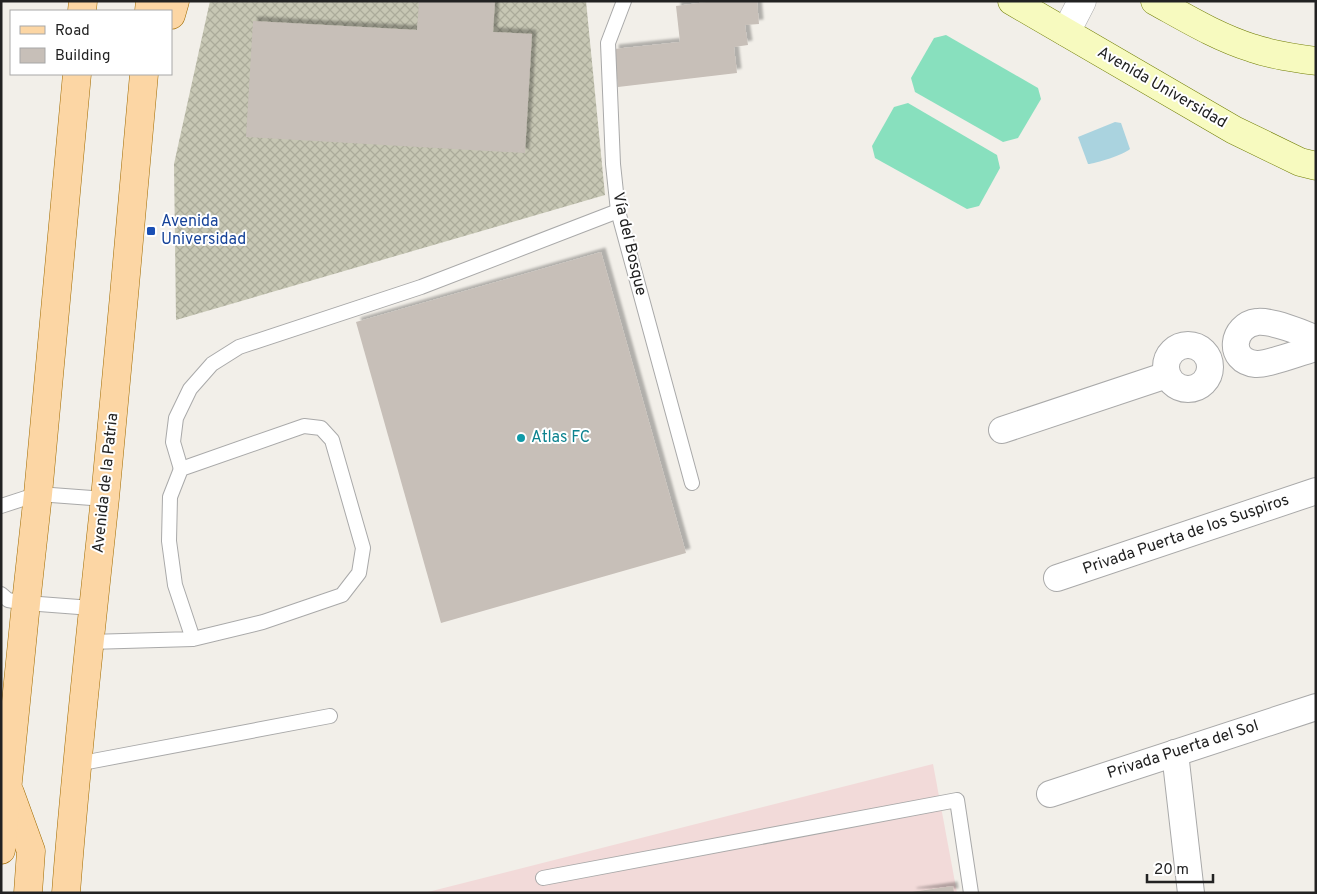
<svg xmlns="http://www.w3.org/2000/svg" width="1317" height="894" font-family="Overpass,sans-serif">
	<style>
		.commercial { fill: #f2dad9 }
		.construction { fill: url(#construction-cross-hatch) }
		.pitch { fill: #88e0be }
		.water { fill: #aad3df }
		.building { fill: #c7bfb8; filter: url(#shadow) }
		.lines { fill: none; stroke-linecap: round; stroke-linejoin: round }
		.service-casing { stroke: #a9a9a9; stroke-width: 16 }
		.minor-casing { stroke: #a9a9a9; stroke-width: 28 }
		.tertiary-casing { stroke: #a9a9a9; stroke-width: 29 }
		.secondary-casing { stroke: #707d05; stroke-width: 29 }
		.primary-casing { stroke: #a06b00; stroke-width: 29 }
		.service { stroke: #fff; stroke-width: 14 }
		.minor { stroke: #fff; stroke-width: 26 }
		.tertiary { stroke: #fff; stroke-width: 28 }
		.secondary { stroke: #f7fabf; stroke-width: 28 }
		.primary { stroke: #fcd6a4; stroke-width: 28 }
		.transit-dot { fill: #1a4fb4; stroke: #fff; stroke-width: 2 }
		.culture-dot { fill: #0f9aa8; stroke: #fff; stroke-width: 2 }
		.labels { text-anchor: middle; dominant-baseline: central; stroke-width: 4; stroke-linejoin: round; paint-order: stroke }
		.street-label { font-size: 16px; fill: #222; stroke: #fff }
		.transit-label { font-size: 16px; fill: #164399; stroke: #fff; text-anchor: start }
		.culture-label { font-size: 16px; fill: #0d838f; stroke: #fff; text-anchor: start }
	</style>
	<defs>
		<pattern id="construction-cross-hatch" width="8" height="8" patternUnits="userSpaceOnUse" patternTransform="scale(1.25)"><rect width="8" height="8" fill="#c7c7b4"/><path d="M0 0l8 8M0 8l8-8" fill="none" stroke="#abab9a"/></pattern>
		<filter id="shadow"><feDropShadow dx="4.5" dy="-4.5" stdDeviation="1" flood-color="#0004"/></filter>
	</defs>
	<rect width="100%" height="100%" fill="#f2efe9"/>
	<path class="commercial" d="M 933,764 L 957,893 L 424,893 Z"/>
	<path class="construction" d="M 210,1 L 586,1 L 605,195 L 176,320 L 174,164 Z"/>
	<g class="pitch">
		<path d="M 946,35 L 1038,88 L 1041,99 L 1018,138 L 1003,142 L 915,92 L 911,78 L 934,38 Z"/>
		<path d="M 908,103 L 997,155 L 1000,168 L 979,206 L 967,209 L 875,158 L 872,146 L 894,107 Z"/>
	</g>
	<path class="water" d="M 1115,122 L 1121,123 L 1130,149 C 1125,154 1095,164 1088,164 L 1078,137 Z"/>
	<g class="building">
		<path d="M 419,1 L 495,1 L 493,32 L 532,34 L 525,153 L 246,137 L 253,21 L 417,30 Z"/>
		<path d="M 714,1 L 757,1 L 759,24 L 745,25 L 748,45 L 734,47 L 737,73 L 618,87 L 614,49 L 680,42 L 676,6 Z"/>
		<path d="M 601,252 L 686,553 L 441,623 L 356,322 Z"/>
		<path d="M 953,886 L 954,893 L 912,893 L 912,892 Z"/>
	</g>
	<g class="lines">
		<g class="service-casing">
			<g id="service">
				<path d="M 624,1 L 608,43 L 613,164 L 618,211 L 692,483"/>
				<path d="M 181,469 L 173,442 L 176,418 L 190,389 L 212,364 L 239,347 L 421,287 L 618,211"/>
				<path d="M 1,506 L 38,494 L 105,499"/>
				<path d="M 1,594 L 8,600 L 26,603 L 92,608"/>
				<path d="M 89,642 L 193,639 L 263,622 L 342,595 L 359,573 L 363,548 L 332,440 L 321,428 L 304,426 L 181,469 L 170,497 L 169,541 L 175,585 L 193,639"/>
				<path d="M 77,764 L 330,716"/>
				<path d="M 543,878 L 957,800 L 971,893"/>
			</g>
		</g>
		<g class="minor-casing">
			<g id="minor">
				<path d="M 1316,339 C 1304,333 1270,320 1257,322 C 1232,325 1226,361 1256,364 C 1267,365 1303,351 1316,348"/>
				<circle cx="1188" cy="367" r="22"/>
				<path d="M 1002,430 L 1167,375"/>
				<path d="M 1057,578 L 1316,491"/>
				<path d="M 1175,753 L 1191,893"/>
				<path d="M 1050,794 L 1316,707"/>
			</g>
		</g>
		<g class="tertiary-casing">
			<path id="tertiary" d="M 1066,32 L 1082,1"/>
		</g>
		<g class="secondary-casing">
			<g id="secondary">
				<path d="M 1012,1 L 1234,130 L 1300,162 L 1316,166"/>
				<path d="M 1155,1 C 1186,18 1217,37 1252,48 C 1272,55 1294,58 1316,61"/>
			</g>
		</g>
		<g class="primary-casing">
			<g id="primary">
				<path d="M 82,11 L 83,1"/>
				<path d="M 149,11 L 150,1"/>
				<path d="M 171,15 L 175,1"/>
				<path d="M 10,793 L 31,851 L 28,893"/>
				<path d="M 1,850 L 26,603 L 38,494 L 77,74"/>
				<path d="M 66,893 C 76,761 91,629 105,498 C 119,357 131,215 144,74"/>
			</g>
		</g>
		<use href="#service" class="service"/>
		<use href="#minor" class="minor"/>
		<use href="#tertiary" class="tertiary"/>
		<use href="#secondary" class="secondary"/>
		<use href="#primary" class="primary"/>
	</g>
	<rect class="transit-dot" x="146" y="226" width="10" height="10" rx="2.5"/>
	<circle class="culture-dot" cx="521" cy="438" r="5"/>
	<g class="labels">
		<g class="street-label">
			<text transform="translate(1162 88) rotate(30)">Avenida Universidad</text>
			<text transform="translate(629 244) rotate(77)">Vía del Bosque</text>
			<text transform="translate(106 483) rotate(-84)">Avenida de la Patria</text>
			<text transform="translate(1186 535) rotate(-19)">Privada Puerta de los Suspiros</text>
			<text transform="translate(1183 750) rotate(-18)">Privada Puerta del Sol</text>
		</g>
		<g class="transit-label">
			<text x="161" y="222">Avenida<tspan x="161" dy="18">Universidad</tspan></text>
		</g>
		<g class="culture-label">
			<text x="531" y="438">Atlas FC</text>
		</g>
	</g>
	<rect width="1317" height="894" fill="none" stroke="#222222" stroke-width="5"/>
	<rect x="10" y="10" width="162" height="65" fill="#ffffff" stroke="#a7a7a7"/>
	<rect x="20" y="26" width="25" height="8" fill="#fcd6a4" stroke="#a7a7a7"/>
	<text x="55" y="35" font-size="15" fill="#222222">Road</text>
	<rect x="20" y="48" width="25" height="15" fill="#c7bfb8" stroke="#a7a7a7"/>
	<text x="55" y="60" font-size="15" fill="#222222">Building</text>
	<path d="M1147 874v8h66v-8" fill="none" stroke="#222222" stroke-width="2.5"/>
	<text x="1154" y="874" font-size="15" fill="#222222" stroke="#ffffff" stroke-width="4" paint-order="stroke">20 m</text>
</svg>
